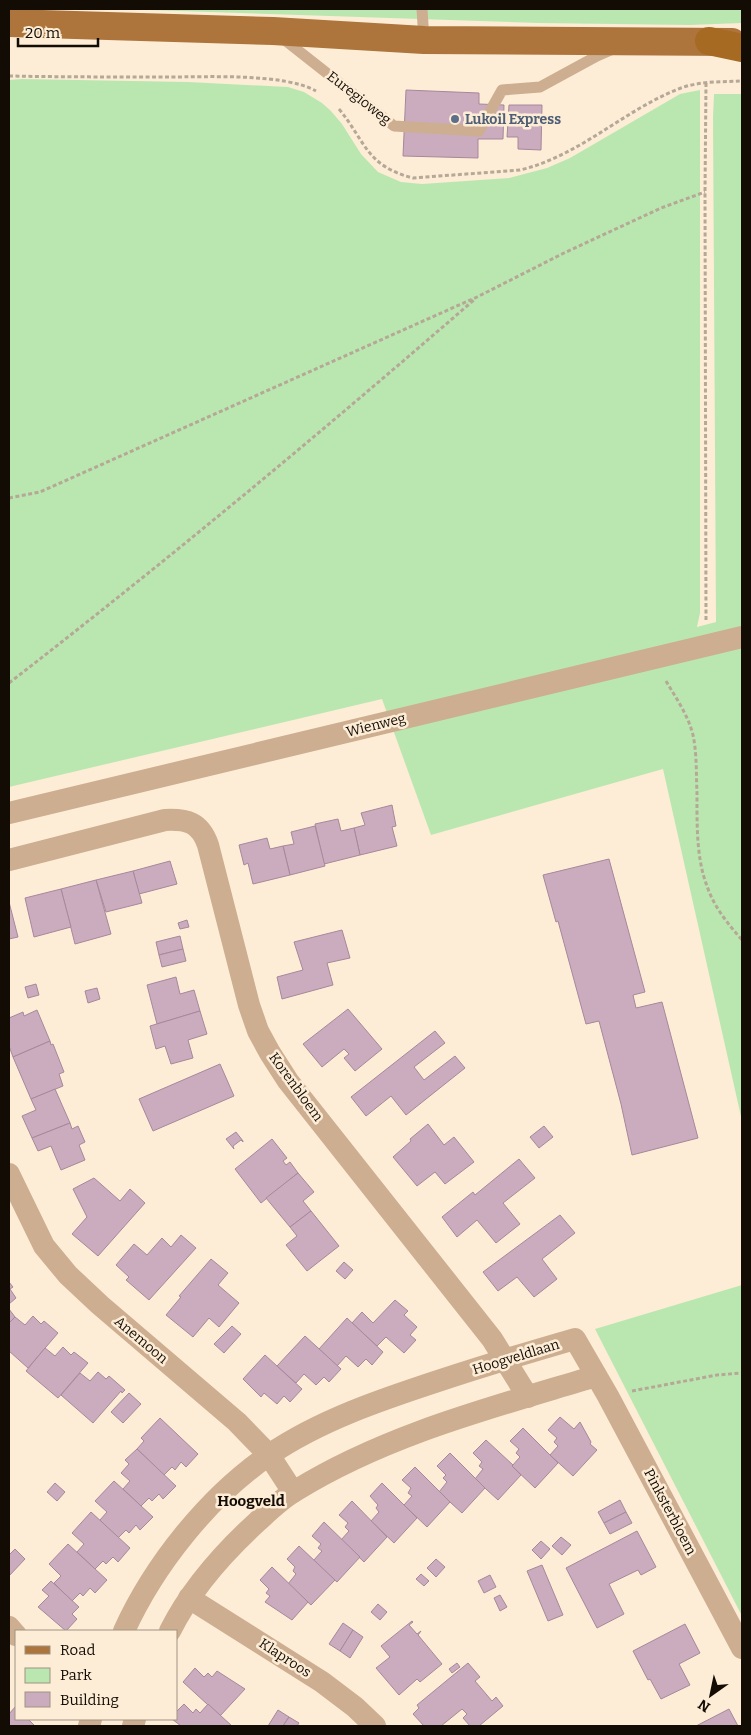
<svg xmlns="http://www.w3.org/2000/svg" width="751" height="1735" font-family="Bitter,serif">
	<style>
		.green { fill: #bae7b0 }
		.building { fill: #cbacbf; stroke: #a6889b }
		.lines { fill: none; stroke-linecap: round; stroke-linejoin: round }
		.path { stroke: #b5a896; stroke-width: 3; stroke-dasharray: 4 2.5; stroke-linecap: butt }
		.service { stroke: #cdae91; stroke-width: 11 }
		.minor { stroke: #cdae91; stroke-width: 22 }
		.primary { stroke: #ad753b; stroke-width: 28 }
		.trunk { stroke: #a66a22; stroke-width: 28 }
		.service-dot { fill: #5c6f8a; stroke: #fdedd6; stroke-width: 2 }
		.labels { text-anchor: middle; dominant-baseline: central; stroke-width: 5; stroke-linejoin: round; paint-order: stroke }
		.street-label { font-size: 14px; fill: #120c04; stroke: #fdedd6 }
		.service-label { font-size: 14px; font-weight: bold; fill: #4e5e75; stroke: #fdedd6; text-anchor: start }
		.neighbourhood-label { font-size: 15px; font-weight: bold; fill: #120c04; stroke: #fdedd6 }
	</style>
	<rect width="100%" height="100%" fill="#fdedd6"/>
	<g class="green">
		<path d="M 118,9 L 742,9 L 742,23 L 690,25 L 538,23 Z"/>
		<path d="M 22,79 L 188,82 L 288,87 L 304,92 L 322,103 L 331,111 L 342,124 L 361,154 L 378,172 L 401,182 L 422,184 L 509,178 L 547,168 L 570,158 L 680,94 L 700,90 L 700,613 L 697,627 L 716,622 L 713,117 L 714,94 L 742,94 L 742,1121 L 663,769 L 431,835 L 382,699 L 9,787 L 9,80 Z"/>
		<path d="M 742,1285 L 742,1616 L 595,1329 Z"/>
	</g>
	<g class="building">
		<path d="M 406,90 L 479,93 L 479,104 L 504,105 L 503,139 L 478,139 L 478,158 L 403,156 Z"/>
		<path d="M 509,105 L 542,105 L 541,150 L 518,149 L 518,137 L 507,137 Z"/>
		<path d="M 392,805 L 396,826 L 392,827 L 397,846 L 360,855 L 354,828 L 365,825 L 361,813 Z"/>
		<path d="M 338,819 L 341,831 L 354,828 L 360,855 L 324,864 L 315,824 Z"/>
		<path d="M 315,826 L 325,866 L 290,875 L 283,846 L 294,844 L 291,832 Z"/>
		<path d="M 267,838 L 270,849 L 283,846 L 290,875 L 253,884 L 248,863 L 244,865 L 239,845 Z"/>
		<path d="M 609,859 L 645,992 L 633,995 L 636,1008 L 662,1002 L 698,1138 L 632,1155 L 621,1104 L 599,1021 L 586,1024 L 558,921 L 556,922 L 543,875 Z"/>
		<path d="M 170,861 L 177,884 L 139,894 L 133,871 Z"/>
		<path d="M 133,871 L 142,903 L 106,912 L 96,880 Z"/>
		<path d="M 96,880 L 111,934 L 75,944 L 61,889 Z"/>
		<path d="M 61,889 L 71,927 L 34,937 L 25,898 Z"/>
		<path d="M 9,902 L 18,937 L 9,939 Z"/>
		<path d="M 187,920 L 189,927 L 180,929 L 178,923 Z"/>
		<path d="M 342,930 L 350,958 L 327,963 L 333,985 L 282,999 L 277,977 L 303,970 L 294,942 Z"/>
		<path d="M 180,936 L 183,949 L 159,955 L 156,942 Z"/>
		<path d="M 183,949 L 186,961 L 162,967 L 159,955 Z"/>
		<path d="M 176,977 L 180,994 L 194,990 L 200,1011 L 157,1024 L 147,985 Z"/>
		<path d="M 36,984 L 39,995 L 28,998 L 25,987 Z"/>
		<path d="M 97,988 L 100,999 L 88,1003 L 85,991 Z"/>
		<path d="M 348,1009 L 382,1049 L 355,1071 L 344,1058 L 349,1054 L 344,1049 L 322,1067 L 303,1044 Z"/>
		<path d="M 37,1010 L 50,1041 L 13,1057 L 9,1046 L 9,1018 L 23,1012 L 24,1016 Z"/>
		<path d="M 200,1011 L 207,1034 L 188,1040 L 193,1058 L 171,1064 L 165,1046 L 156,1049 L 150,1026 Z"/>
		<path d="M 435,1031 L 445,1043 L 414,1067 L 424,1080 L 455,1056 L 465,1068 L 406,1115 L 391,1096 L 366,1116 L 351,1097 Z"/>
		<path d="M 50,1041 L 51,1045 L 53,1044 L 64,1072 L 59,1074 L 63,1086 L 31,1099 L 13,1057 Z"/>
		<path d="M 220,1064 L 234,1096 L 153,1131 L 139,1099 Z"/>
		<path d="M 55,1089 L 70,1123 L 32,1138 L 22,1116 L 36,1110 L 31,1099 Z"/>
		<path d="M 70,1123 L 72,1129 L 78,1126 L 85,1142 L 79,1145 L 85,1160 L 61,1170 L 51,1146 L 38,1151 L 32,1138 Z"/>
		<path d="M 428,1124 L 444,1145 L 454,1137 L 474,1162 L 445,1184 L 435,1172 L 417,1186 L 393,1157 L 411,1141 L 410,1139 Z"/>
		<path d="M 544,1126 L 553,1137 L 539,1148 L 530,1137 Z"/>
		<path d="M 236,1132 L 243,1141 L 243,1142 L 241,1140 L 233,1146 L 234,1149 L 226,1139 Z"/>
		<path d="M 272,1139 L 287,1158 L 283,1161 L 286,1165 L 290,1162 L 298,1173 L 261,1203 L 235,1169 Z"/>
		<path d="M 519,1159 L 535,1178 L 503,1203 L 520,1224 L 496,1243 L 477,1220 L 457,1237 L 442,1217 L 473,1192 L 475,1195 Z"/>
		<path d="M 298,1173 L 314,1192 L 303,1201 L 311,1211 L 290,1227 L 266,1198 Z"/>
		<path d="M 94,1178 L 120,1201 L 130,1189 L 145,1203 L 98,1256 L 72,1234 L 87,1217 L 73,1189 Z"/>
		<path d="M 311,1211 L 339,1246 L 307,1271 L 286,1245 L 297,1236 L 290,1227 Z"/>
		<path d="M 560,1215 L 575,1233 L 542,1259 L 557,1279 L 534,1297 L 517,1277 L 498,1291 L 483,1272 Z"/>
		<path d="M 181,1235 L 196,1248 L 149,1300 L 126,1280 L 129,1277 L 116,1265 L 134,1244 L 147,1255 L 162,1238 L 171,1247 Z"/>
		<path d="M 211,1259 L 228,1273 L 218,1285 L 239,1303 L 219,1327 L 209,1318 L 193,1337 L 166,1315 L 181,1297 L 179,1296 Z"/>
		<path d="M 344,1262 L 353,1270 L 345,1279 L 336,1271 Z"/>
		<path d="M 9,1282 L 13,1287 L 10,1289 L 16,1298 L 9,1304 Z"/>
		<path d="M 395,1300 L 408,1311 L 404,1315 L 417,1327 L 410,1335 L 416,1340 L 404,1353 L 386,1337 L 377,1346 L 352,1323 L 362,1312 L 373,1323 Z"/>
		<path d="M 9,1309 L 15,1317 L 9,1323 Z"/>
		<path d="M 33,1316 L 41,1324 L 44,1321 L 58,1333 L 28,1368 L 9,1351 L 9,1323 L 15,1317 L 25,1325 Z"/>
		<path d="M 347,1318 L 383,1352 L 372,1365 L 366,1359 L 358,1367 L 346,1356 L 337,1366 L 319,1349 Z"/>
		<path d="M 232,1326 L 241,1334 L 224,1353 L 214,1344 Z"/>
		<path d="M 305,1336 L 341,1369 L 329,1382 L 324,1377 L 316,1385 L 304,1374 L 296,1383 L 277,1366 Z"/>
		<path d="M 63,1347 L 71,1355 L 74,1352 L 88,1363 L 58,1398 L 26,1371 L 45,1348 L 55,1356 Z"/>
		<path d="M 265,1355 L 302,1389 L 290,1402 L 284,1396 L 277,1404 L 264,1393 L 261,1397 L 243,1379 Z"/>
		<path d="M 98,1372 L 106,1379 L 109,1376 L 125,1390 L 122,1393 L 121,1391 L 93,1423 L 61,1395 L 80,1373 L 90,1381 Z"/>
		<path d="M 129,1393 L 141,1404 L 123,1423 L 111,1412 Z"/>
		<path d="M 560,1417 L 574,1429 L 580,1422 L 591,1442 L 590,1444 L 597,1450 L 573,1476 L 550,1455 L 558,1446 L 554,1442 L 557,1438 L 548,1430 Z"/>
		<path d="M 160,1418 L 198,1454 L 186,1467 L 181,1462 L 175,1470 L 172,1467 L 164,1475 L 137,1449 L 144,1441 L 141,1438 Z"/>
		<path d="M 523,1428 L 558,1463 L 535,1488 L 512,1466 L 520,1457 L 516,1453 L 519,1449 L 510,1441 Z"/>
		<path d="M 486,1440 L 513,1465 L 512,1466 L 521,1475 L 498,1500 L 475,1479 L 483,1469 L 479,1466 L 482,1462 L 473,1453 Z"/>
		<path d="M 137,1449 L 176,1486 L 163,1499 L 159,1494 L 152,1501 L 149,1498 L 141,1506 L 123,1489 L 130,1481 L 121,1473 L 129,1464 L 125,1460 Z"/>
		<path d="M 450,1453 L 485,1488 L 462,1513 L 439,1492 L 447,1482 L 443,1478 L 446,1475 L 437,1466 Z"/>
		<path d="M 415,1467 L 450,1502 L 427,1527 L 404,1505 L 412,1496 L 408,1493 L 411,1488 L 402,1480 Z"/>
		<path d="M 114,1481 L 153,1517 L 140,1530 L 136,1525 L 129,1533 L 126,1530 L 118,1538 L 100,1520 L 107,1512 L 95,1501 Z"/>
		<path d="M 55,1483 L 65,1492 L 57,1501 L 47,1492 Z"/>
		<path d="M 382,1483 L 417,1518 L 394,1543 L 371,1521 L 379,1512 L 376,1508 L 378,1505 L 370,1496 Z"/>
		<path d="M 620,1500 L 626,1512 L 604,1523 L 598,1512 Z"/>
		<path d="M 352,1501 L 387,1537 L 364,1562 L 341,1540 L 349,1531 L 345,1527 L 348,1523 L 339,1515 Z"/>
		<path d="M 91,1512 L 130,1548 L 118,1562 L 113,1557 L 106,1564 L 103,1561 L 95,1569 L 77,1552 L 84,1544 L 72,1533 Z"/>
		<path d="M 626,1512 L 632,1523 L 610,1534 L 604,1523 Z"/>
		<path d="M 324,1522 L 360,1557 L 337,1582 L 313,1561 L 322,1551 L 318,1548 L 321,1544 L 312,1536 Z"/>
		<path d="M 637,1531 L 656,1567 L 641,1575 L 638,1570 L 609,1584 L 624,1614 L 597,1628 L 566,1568 Z"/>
		<path d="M 561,1537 L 571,1545 L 562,1555 L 552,1546 Z"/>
		<path d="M 541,1541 L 550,1549 L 541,1559 L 532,1550 Z"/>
		<path d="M 68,1544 L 107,1580 L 95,1593 L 90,1588 L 83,1596 L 80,1593 L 72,1601 L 54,1583 L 61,1576 L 49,1564 Z"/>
		<path d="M 299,1546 L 335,1580 L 311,1605 L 288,1584 L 296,1574 L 293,1571 L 295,1567 L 287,1559 Z"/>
		<path d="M 15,1549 L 25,1559 L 9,1576 L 9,1555 Z"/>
		<path d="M 436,1559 L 445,1567 L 436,1577 L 427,1568 Z"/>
		<path d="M 542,1565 L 563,1615 L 548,1621 L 527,1571 Z"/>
		<path d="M 272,1567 L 308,1602 L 292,1620 L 265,1602 L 270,1596 L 266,1593 L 269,1589 L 260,1580 Z"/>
		<path d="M 421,1574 L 429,1581 L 424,1586 L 416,1579 Z"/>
		<path d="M 490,1575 L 496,1587 L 484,1593 L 478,1581 Z"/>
		<path d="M 51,1581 L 79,1607 L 72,1614 L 77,1619 L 66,1631 L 38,1607 L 49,1596 L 42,1590 Z"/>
		<path d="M 500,1595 L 507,1607 L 500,1611 L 494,1598 Z"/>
		<path d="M 378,1604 L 387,1612 L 380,1620 L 371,1612 Z"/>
		<path d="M 412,1621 L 413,1622 L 409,1625 L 417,1634 L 421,1631 L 418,1635 L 442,1664 L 420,1682 L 417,1679 L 399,1695 L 376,1668 L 390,1657 L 381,1646 Z"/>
		<path d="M 343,1623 L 353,1630 L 340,1651 L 329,1644 Z"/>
		<path d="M 685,1624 L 700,1653 L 679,1664 L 690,1685 L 661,1699 L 650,1679 L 648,1680 L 633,1651 Z"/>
		<path d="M 353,1630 L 363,1637 L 350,1658 L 340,1651 Z"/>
		<path d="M 457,1663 L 460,1667 L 452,1673 L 449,1669 Z"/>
		<path d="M 468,1663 L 480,1677 L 475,1681 L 492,1701 L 496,1697 L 503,1706 L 479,1726 L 470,1726 L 463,1718 L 467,1714 L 462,1709 L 441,1726 L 424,1726 L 413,1714 L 419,1708 L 417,1705 Z"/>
		<path d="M 195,1668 L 204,1677 L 208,1673 L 212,1677 L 217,1671 L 245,1689 L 220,1716 L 183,1682 Z"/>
		<path d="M 184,1704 L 193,1713 L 196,1709 L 200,1713 L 208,1704 L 232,1726 L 181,1726 L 172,1719 L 176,1719 L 176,1712 Z"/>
		<path d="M 16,1706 L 16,1719 L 28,1719 L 35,1726 L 9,1726 L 9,1714 Z"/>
		<path d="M 729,1709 L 738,1726 L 696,1726 Z"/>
		<path d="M 278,1710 L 289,1717 L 283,1726 L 268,1726 Z"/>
		<path d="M 289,1717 L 299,1723 L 297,1726 L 283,1726 Z"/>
	</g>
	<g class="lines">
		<g class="path">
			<path d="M 9,76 C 62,77 116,77 169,77 C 207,77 284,73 316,91"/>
			<path d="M 339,109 C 366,142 366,166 413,178 L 520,170 C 580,156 625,109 681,88 C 700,81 722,82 742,81"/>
			<path d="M 9,498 L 40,492 L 477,297 L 564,253 L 661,208 L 705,192"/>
			<path d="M 706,620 L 705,192 L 706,83"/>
			<path d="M 666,681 C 676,698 688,715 693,735 C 697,754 696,773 697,792 C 697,822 696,858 707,886 C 714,907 728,924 742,940"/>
			<path d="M 9,683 C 168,560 323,431 475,299"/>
			<path d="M 632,1391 L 717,1375 L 742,1373"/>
		</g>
		<g class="service">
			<path d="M 422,9 L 424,40"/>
			<path d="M 281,37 L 394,126 L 479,131 L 502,90 L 540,87 L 597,56 L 613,49"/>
		</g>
		<g class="minor">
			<path d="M 9,813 L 742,637"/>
			<path d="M 9,860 L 165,820 C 187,819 200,822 208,845 L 249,1005 L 258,1031 L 270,1053 L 288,1081 L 492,1339 L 528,1397"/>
			<path d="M 9,1174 L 44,1246 L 68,1275 L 100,1305 L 237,1422 L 269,1455 L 293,1492"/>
			<path d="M 189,1598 L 322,1682 L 355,1707 L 375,1726"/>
			<path d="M 9,1627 L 16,1635"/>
			<path d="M 124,1631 C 154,1565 208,1497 269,1455 C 320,1420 383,1399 441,1380 C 486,1365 530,1352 575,1339 L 608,1396 L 742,1648"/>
			<path d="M 170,1631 C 191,1589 222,1554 257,1522 C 269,1511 281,1499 295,1491 C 387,1434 494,1407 596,1376"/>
			<path d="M 89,1726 L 91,1719"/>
			<path d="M 133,1726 L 135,1719"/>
		</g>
		<path class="primary" d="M 9,23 L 273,31 L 424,40 L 732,42"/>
		<path class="trunk" d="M 709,41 L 742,48"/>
	</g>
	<circle class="service-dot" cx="455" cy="119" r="5"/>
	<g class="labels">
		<g class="street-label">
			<text transform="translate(359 98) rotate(38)">Euregioweg</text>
			<text transform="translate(376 725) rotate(-14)">Wienweg</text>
			<text transform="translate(296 1087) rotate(54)">Korenbloem</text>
			<text transform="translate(141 1340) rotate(40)">Anemoon</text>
			<text transform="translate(516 1357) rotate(-17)">Hoogveldlaan</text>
			<text transform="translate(670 1512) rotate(62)">Pinksterbloem</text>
			<text transform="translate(285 1658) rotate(33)">Klaproos</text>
		</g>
		<g class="service-label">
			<text x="465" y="119">Lukoil Express</text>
		</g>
		<g class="neighbourhood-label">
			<text x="251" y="1501">Hoogveld</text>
		</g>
	</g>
	<rect width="751" height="1735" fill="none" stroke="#120c04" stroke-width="20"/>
	<rect x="15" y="1630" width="162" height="90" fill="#fdedd6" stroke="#9f9382"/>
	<rect x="25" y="1646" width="25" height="8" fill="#ad753b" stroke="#9f9382"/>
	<text x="60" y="1655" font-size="15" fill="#120c04">Road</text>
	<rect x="25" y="1668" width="25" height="15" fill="#bae7b0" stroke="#9f9382"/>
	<text x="60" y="1680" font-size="15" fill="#120c04">Park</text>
	<rect x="25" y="1692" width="25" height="15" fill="#cbacbf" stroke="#9f9382"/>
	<text x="60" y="1705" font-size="15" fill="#120c04">Building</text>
	<g transform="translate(711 1695) rotate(213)" stroke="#fdedd6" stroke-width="4" paint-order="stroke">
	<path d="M0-4L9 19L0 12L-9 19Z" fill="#120c04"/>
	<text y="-8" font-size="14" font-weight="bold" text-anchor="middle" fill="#120c04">N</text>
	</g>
	<path d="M18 38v8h80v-8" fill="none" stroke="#120c04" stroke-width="2.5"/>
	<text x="25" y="38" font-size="15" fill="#120c04" stroke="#fdedd6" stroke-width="4" paint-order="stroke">20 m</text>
</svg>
